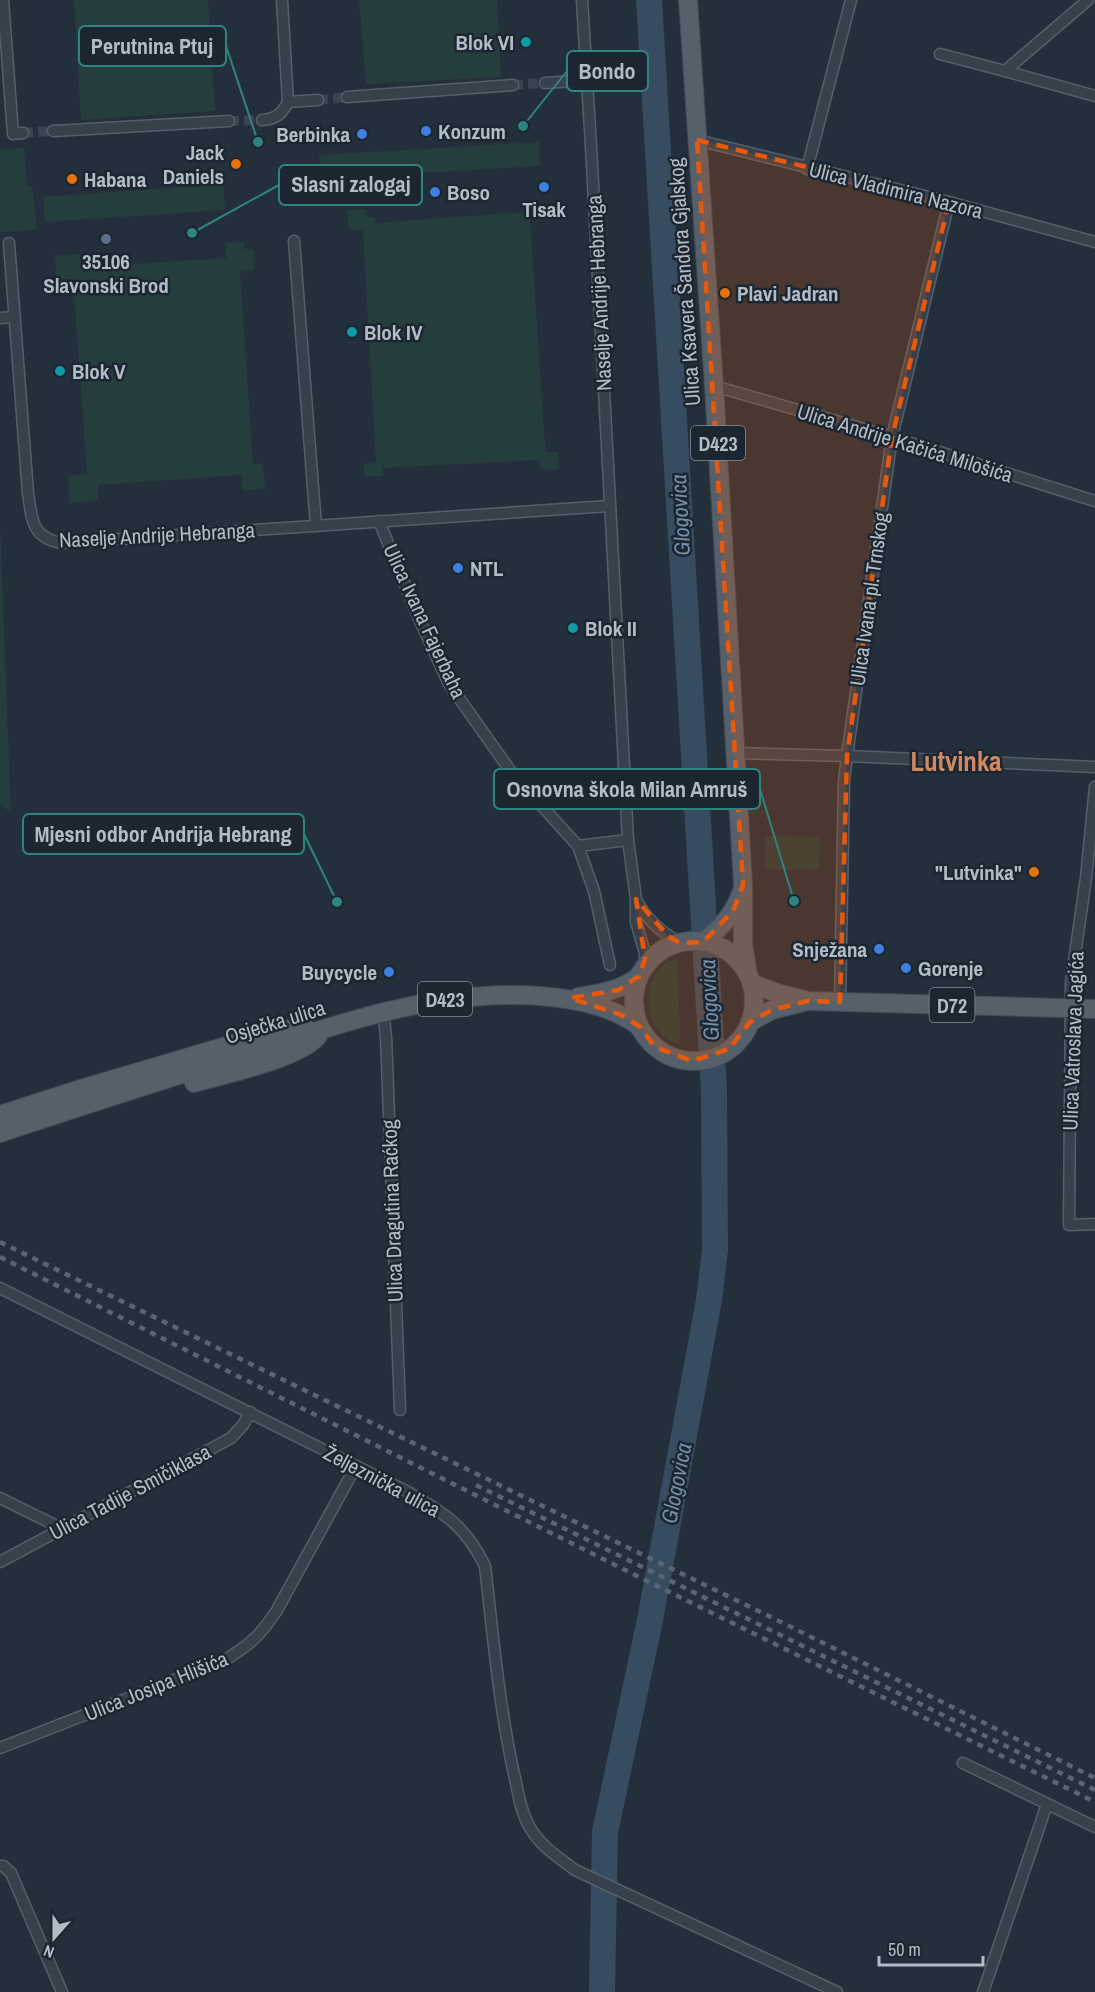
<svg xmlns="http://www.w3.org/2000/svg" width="1095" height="1992" font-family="'Archivo Narrow',sans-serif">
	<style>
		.green { fill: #263d3d }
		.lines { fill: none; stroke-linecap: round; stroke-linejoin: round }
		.river { stroke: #384c61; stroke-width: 26 }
		.minor-tunnel { stroke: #38444f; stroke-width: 10; stroke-dasharray: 10 5; stroke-linecap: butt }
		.minor-casing { stroke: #555f69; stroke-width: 13 }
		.primary-casing { stroke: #404a54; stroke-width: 20 }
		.minor { stroke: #37414b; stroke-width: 10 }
		.primary { stroke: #55606b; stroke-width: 18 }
		.rail { stroke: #596572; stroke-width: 4.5; stroke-dasharray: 6 6; stroke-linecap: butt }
		.marked { fill: #e8590c; fill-opacity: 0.2; stroke: #e8590c; stroke-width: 4.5; stroke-dasharray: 12 8; stroke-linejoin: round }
		.culture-dot { fill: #0f9aa8; stroke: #1c2630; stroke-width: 2 }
		.shop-dot { fill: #3f7fe0; stroke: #1c2630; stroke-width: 2 }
		.food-dot { fill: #e8710a; stroke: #1c2630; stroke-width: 2 }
		.service-dot { fill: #5c6f8a; stroke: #1c2630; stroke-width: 2 }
		.labels { text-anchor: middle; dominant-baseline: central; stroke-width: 5; stroke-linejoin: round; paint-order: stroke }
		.shield { fill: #1c2630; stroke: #858f99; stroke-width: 1.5 }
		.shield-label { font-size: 20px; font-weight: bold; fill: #b2bcc6 }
		.poi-label { font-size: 21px; font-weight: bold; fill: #b2bcc6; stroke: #1c2630; text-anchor: start }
		.street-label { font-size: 21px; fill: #b2bcc6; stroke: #1c2630 }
		.water-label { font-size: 22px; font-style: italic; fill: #748fa9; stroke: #1c2630 }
		.district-label { font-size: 27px; font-weight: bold; fill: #d08964; stroke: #1c2630 }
		.leader { fill: none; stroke: #308480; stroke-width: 2 }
		.callout-dot { fill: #308480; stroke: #1c2630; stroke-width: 2 }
		.callout { fill: #1c2630; stroke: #308480; stroke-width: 2 }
		.callout-label { font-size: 22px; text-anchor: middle; font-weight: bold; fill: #b2bcc6 }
	</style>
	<rect width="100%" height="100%" fill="#232f3a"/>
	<g class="green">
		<path d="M 74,0 L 208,0 L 215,111 L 81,120 Z"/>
		<path d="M 359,0 L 497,0 L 501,77 L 366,84 Z"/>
		<path d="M 539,142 L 540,166 L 321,179 L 319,155 Z"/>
		<path d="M 24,148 L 27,186 L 32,186 L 37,230 L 0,232 L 0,150 Z"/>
		<path d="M 223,184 L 225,210 L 45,222 L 43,197 Z"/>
		<path d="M 542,205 L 542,217 L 530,218 L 544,432 L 546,452 L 558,452 L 559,469 L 541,470 L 539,460 L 383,468 L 383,476 L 365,477 L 364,464 L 376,463 L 363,230 L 349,231 L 347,210 L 366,209 L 366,217 L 375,217 L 376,223 L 525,212 L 525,206 Z"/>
		<path d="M 244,242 L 244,249 L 253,249 L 254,270 L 240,272 L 253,464 L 263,463 L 265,489 L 243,491 L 241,475 L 98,485 L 98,501 L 70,503 L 68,476 L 87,474 L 73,279 L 56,280 L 55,255 L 80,254 L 82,267 L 226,258 L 225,243 Z"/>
		<path d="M 0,525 L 11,813 L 0,804 Z"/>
		<path d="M 766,836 L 820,837 L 819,870 L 766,869 Z"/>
		<path d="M 677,958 L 681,1045 C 675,1043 669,1041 664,1037 C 644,1021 643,980 664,964 C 668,962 673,960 677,958 Z"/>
	</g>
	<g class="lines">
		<path class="river" d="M 602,1992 L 605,1832 L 650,1620 L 709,1300 L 715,1250 L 714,1091 L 649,0"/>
		<g class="minor-tunnel">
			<path d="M 513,85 L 545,83"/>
			<path d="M 318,100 L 347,97"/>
			<path d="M 229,121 L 262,120"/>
			<path d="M 23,133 L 53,131"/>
		</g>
		<g class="minor-casing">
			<g id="minor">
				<path d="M 3,0 L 13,134 L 23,133"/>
				<path d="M 282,0 L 288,102 L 318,100"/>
				<path d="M 582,0 L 591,146 L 628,840 L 636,899 L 636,922 L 645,953 L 645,966"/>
				<path d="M 1088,0 L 1005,71 L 1095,96"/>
				<path d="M 940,54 L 1005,71"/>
				<path d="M 545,83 L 588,80"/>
				<path d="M 347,97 L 513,85"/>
				<path d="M 262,120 C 276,119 282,114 288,102"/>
				<path d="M 53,131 L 229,121"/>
				<path d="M 697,140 L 949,202 L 1095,242"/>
				<path d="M 807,169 L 851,0"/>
				<path d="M 294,241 L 316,526"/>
				<path d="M 9,243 L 28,493 C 32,519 31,537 61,543 L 609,506"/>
				<path d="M 0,318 L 15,317"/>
				<path d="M 714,386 L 892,437 L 1095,501"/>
				<path d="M 379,521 L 417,614 L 449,684 L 512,773 L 578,846 L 594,891 L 610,965"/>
				<path d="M 736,753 L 847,756 L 1095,767"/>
				<path d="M 1095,787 L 1086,878 L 1071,982 L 1069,1225 L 1095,1224"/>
				<path d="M 534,799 L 624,775"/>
				<path d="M 578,846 L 628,840"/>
				<path d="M 636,900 C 647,920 660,931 680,943"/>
				<path d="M 840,1002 L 844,781 L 847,756 L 892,437 L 949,202"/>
				<path d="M 383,1012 L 386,1036 L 400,1410"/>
				<path d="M 0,1288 L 408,1492 C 445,1514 465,1525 485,1566 C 493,1635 499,1706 514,1774 C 518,1791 520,1810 529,1826 C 540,1846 558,1857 575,1870 L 837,1992"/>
				<path d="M 0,1498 L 61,1528"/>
				<path d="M 0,1562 L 231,1438 L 243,1425 L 250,1412"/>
				<path d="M 0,1748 L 223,1661 C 250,1645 260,1636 277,1610 L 356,1466"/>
				<path d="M 963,1763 L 1095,1827"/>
				<path d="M 0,1866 L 3,1866 L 11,1873 L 62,1992"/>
				<path d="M 983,1992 L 1047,1804"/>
			</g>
		</g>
		<g class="primary-casing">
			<g id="primary">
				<path d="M 688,0 L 714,386 L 743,885 L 743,944 L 748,975"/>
				<circle cx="694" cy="1001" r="60"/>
				<path d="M 703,942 C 720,929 734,914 741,893"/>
				<path d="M 751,983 L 777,993 L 808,1001 L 1095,1009"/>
				<path d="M 578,997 C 601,993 620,991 639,976"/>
				<path d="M 750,1022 L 772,1010 L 804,1002"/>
				<path d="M 194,1083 C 224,1074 299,1059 318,1036"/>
				<path d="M 0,1115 L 74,1091 L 280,1030 L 306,1028"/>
				<path d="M 0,1133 C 76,1108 153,1083 230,1059 C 331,1027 432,988 540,996 C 576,999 609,1005 639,1026"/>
			</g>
		</g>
		<use href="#minor" class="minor"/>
		<use href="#primary" class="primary"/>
		<g class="rail">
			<path d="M 0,1242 L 779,1621 L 1095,1778"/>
			<path d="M 0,1257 L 631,1573 L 1095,1802"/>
			<path d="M 476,1485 L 1095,1790"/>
		</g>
	</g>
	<path class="marked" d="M 697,140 L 949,202 L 892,437 L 847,756 L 840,1002 L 808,1001 L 772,1010 L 750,1022 L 729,1049 L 692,1061 L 655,1047 L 639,1026 L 621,1015 L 570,998 L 618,990 L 639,976 L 645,959 L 636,899 L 668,936 L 680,943 L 703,942 L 733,911 L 743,885 Z"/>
	<g class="culture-dot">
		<circle cx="526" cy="42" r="6"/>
		<circle cx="352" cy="332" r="6"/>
		<circle cx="60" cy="371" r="6"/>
		<circle cx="573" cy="628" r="6"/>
	</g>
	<g class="shop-dot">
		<circle cx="426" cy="131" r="6"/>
		<circle cx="362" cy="134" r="6"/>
		<circle cx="544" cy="187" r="6"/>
		<circle cx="435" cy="192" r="6"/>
		<circle cx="458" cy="568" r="6"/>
		<circle cx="879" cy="949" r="6"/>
		<circle cx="906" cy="968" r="6"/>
		<circle cx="389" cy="972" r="6"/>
	</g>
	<g class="food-dot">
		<circle cx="236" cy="164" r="6"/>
		<circle cx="72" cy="179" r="6"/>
		<circle cx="725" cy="293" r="6"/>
		<circle cx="1034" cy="872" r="6"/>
	</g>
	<circle class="service-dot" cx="106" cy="239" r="6"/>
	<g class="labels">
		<g class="shield">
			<rect x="691" y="426" width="54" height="34" rx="4.5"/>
			<rect x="418" y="982" width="54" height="34" rx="4.5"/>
			<rect x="929.5" y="988" width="45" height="34" rx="4.5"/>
		</g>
		<g class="shield-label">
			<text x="718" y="443">D423</text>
			<text x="445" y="999">D423</text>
			<text x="952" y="1005">D72</text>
		</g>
		<g class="poi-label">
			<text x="514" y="42" text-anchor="end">Blok VI</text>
			<text x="438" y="131">Konzum</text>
			<text x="350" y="134" text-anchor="end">Berbinka</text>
			<text x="224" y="152" text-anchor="end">Jack<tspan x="224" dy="24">Daniels</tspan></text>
			<text x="84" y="179">Habana</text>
			<text x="447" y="192">Boso</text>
			<text x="544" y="209" text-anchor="middle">Tisak</text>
			<text x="106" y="261" text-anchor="middle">35106<tspan x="106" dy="24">Slavonski Brod</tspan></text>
			<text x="737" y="293">Plavi Jadran</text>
			<text x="364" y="332">Blok IV</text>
			<text x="72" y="371">Blok V</text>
			<text x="470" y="568">NTL</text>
			<text x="585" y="628">Blok II</text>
			<text x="1022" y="872" text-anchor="end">"Lutvinka"</text>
			<text x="867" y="949" text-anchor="end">Snježana</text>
			<text x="918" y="968">Gorenje</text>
			<text x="377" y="972" text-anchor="end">Buycycle</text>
		</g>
		<g class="street-label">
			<text transform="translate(896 190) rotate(14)">Ulica Vladimira Nazora</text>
			<text transform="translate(684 282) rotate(-94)">Ulica Ksavera Šandora Gjalskog</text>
			<text transform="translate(599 293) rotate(-93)">Naselje Andrije Hebranga</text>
			<text transform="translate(905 443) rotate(17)">Ulica Andrije Kačića Milošića</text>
			<text transform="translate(157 535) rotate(-3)">Naselje Andrije Hebranga</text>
			<text transform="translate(869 599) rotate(-82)">Ulica Ivana pl. Trnskog</text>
			<text transform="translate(425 621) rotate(65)">Ulica Ivana Fajerbaha</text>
			<text transform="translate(275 1022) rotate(-17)">Osječka ulica</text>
			<text transform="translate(1073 1041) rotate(-88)">Ulica Vatroslava Jagića</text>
			<text transform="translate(392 1211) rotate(-92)">Ulica Dragutina Raćkog</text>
			<text transform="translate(382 1481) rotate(28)">Željeznička ulica</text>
			<text transform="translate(130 1492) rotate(-28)">Ulica Tadije Smičiklasa</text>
			<text transform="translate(156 1686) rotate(-22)">Ulica Josipa Hlišića</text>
		</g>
		<g class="water-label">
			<text transform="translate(680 515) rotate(-93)">Glogovica</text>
			<text transform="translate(709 1000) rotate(-93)">Glogovica</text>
			<text transform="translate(676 1483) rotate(-79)">Glogovica</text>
		</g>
		<g class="district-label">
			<text x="956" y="761">Lutvinka</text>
		</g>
	</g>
	<path class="leader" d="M258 142L226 46M523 126L567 71M192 233L279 185M794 901L760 789M337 902L304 834"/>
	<g class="callout-dot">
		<circle cx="258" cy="142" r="6"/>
		<circle cx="523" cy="126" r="6"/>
		<circle cx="192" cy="233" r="6"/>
		<circle cx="794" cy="901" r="6"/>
		<circle cx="337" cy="902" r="6"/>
	</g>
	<g class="callout">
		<rect x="79" y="26" width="147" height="40" rx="6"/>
		<rect x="567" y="51" width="81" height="40" rx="6"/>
		<rect x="279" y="165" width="143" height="40" rx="6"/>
		<rect x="494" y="769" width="266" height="40" rx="6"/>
		<rect x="23" y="814" width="281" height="40" rx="6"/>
	</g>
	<g class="callout-label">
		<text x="152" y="54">Perutnina Ptuj</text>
		<text x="607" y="79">Bondo</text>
		<text x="351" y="192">Slasni zalogaj</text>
		<text x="627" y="797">Osnovna škola Milan Amruš</text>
		<text x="163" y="842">Mjesni odbor Andrija Hebrang</text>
	</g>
	<g transform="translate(54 1938) rotate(201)" stroke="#1c2630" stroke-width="4.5" paint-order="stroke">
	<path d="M0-4.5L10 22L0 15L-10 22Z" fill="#b2bcc6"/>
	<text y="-9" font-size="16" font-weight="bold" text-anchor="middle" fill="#b2bcc6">N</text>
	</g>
	<path d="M879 1956v9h104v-9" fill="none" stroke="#b2bcc6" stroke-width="3"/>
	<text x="888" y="1956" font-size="18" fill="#b2bcc6" stroke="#1c2630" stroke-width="4.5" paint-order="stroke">50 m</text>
</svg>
